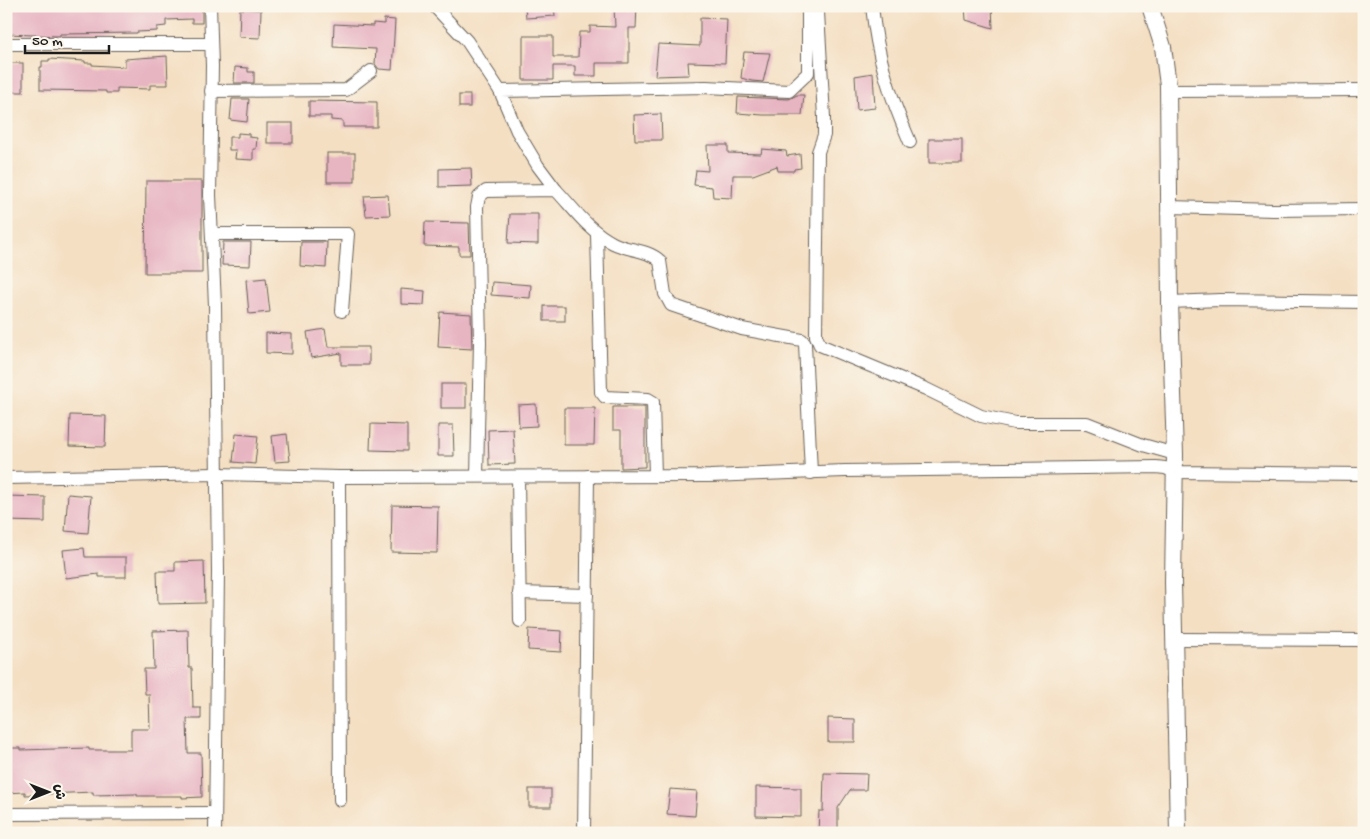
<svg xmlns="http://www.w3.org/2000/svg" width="1370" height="839" font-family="'Gochi Hand','Playpen Sans Arabic',sans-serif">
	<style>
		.building { fill: #e7b4c2 }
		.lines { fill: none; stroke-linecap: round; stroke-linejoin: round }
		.minor-casing { stroke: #686056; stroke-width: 14 }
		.major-casing { stroke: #686056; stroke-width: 18 }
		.minor { stroke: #fff; stroke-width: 12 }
		.major { stroke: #fff; stroke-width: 16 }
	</style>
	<rect width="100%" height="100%" fill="#fbf7ec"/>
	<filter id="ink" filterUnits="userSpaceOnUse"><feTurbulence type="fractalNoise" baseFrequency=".02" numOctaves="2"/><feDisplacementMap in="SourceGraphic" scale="10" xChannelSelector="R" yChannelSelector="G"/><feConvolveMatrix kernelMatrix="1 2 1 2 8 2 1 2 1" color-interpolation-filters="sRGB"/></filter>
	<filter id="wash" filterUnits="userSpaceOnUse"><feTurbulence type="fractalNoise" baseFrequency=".0096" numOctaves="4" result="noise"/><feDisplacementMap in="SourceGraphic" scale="20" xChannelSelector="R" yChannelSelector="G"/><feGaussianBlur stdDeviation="1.12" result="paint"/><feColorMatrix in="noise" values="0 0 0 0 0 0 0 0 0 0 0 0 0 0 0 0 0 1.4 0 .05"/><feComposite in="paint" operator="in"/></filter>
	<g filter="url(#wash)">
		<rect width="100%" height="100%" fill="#f4dfc3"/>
		<g id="blocks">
			<g class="building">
				<path d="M 6,6 L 128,6 L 128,8 L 147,8 L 147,6 L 198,6 L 198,9 L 202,9 L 202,23 L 192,23 L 192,19 L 166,20 L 166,26 L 157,27 L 157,31 L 137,32 L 137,33 L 60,34 L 60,36 L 6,34 Z"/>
				<path d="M 525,6 L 554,6 L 555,16 L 526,18 Z"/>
				<path d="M 614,6 L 637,6 L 636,28 L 629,28 L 629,63 L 596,63 L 596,76 L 575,76 L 575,66 L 553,66 L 553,80 L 523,80 L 523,36 L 553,36 L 553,57 L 578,57 L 579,32 L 590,32 L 590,26 L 615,27 Z"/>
				<path d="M 965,6 L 992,6 L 993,28 L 966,20 Z"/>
				<path d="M 240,9 L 261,10 L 260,38 L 239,37 Z"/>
				<path d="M 700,18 L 727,19 L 725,63 L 688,62 L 689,75 L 655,76 L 658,44 L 700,46 Z"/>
				<path d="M 384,19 L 395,20 L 392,70 L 379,69 L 375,64 L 376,49 L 333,47 L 334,24 L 373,26 L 373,23 L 384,24 Z"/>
				<path d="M 744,52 L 770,53 L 763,82 L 752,81 L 741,78 Z"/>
				<path d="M 167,56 L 168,85 L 150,85 L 150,89 L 117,88 L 117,93 L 106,93 L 106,91 L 40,90 L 40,67 L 42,67 L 42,61 L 49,61 L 49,59 L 85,61 L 85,63 L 92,63 L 92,65 L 125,67 L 125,59 Z"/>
				<rect x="7" y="63" width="16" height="29"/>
				<path d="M 235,67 L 248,68 L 248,72 L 254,72 L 254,83 L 234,83 Z"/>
				<path d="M 873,73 L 875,108 L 857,110 L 855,76 Z"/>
				<rect x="459" y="95" width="11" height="12"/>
				<path d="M 797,95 L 804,95 L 802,115 L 763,115 L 737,113 L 738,97 L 789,99 Z"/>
				<path d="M 232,99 L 249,99 L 247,122 L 230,120 Z"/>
				<path d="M 309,101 L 377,102 L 377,127 L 343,127 L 343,121 L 331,120 L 331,116 L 309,116 Z"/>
				<path d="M 661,114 L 662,140 L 635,140 L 634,115 Z"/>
				<rect x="267" y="123" width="26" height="20"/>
				<path d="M 238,133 L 249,134 L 249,137 L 257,138 L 256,149 L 253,149 L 253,160 L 235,159 L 236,150 L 229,150 L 229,137 L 238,137 Z"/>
				<rect x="929" y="139" width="33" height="24"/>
				<path d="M 707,145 L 728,145 L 728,153 L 761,154 L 762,149 L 786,151 L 787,156 L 800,154 L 801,168 L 794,169 L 794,171 L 778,171 L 777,166 L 753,175 L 733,175 L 732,198 L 713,197 L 712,187 L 694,185 L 696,170 L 708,171 Z"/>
				<rect x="327" y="153" width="28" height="29"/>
				<path d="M 471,168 L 472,186 L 439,187 L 439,169 Z"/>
				<path d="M 146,181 L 202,181 L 202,273 L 145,273 Z"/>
				<path d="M 388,195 L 390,215 L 366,216 L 364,196 Z"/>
				<path d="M 510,214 L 538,214 L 538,244 L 508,243 Z"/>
				<path d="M 425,222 L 469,223 L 470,255 L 459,255 L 459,247 L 424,246 Z"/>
				<path d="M 223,242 L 251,242 L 250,266 L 222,265 Z"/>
				<path d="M 301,242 L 327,242 L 326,268 L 300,266 Z"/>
				<path d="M 266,278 L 270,312 L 249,314 L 246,280 Z"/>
				<path d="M 492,282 L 531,285 L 530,298 L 491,295 Z"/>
				<path d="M 401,289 L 425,291 L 424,305 L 401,304 Z"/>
				<rect x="544" y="306" width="21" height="15"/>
				<path d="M 440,312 L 471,314 L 472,349 L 438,347 Z"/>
				<path d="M 325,329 L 328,347 L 369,347 L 369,365 L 341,365 L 341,353 L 311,358 L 307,332 Z"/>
				<path d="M 266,333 L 292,334 L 292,354 L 266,353 Z"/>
				<rect x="441" y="384" width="25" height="24"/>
				<path d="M 536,404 L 537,426 L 519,427 L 518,405 Z"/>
				<path d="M 613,407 L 645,407 L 645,467 L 621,468 L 621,430 L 613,430 Z"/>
				<path d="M 564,408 L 595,408 L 594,445 L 564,445 Z"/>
				<path d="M 70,415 L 106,416 L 105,447 L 69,446 Z"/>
				<path d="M 371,424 L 407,425 L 407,451 L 370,450 Z"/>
				<path d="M 438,425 L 453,425 L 454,456 L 438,456 Z"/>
				<path d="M 513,429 L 515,464 L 489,465 L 488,430 Z"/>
				<path d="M 236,434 L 258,436 L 255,464 L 233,462 Z"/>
				<path d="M 287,434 L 290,461 L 275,462 L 272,436 Z"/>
				<path d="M 68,494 L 91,496 L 88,533 L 65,531 Z"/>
				<path d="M 6,496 L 45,497 L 45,522 L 6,521 Z"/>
				<path d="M 392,505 L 438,506 L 437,553 L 391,552 Z"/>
				<path d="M 84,548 L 85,557 L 126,557 L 126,577 L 99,577 L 99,574 L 66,578 L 63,550 Z"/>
				<path d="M 204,561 L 205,603 L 158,604 L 157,571 L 175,571 L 175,562 Z"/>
				<path d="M 529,629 L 562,631 L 561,652 L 528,650 Z"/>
				<path d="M 188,630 L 189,668 L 192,668 L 193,708 L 201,708 L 201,719 L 187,719 L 188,753 L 201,753 L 202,797 L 182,798 L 182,796 L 137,796 L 137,794 L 93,795 L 93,792 L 25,795 L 25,792 L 6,793 L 6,748 L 21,748 L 21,750 L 89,748 L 89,750 L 131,750 L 131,729 L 150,729 L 149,694 L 145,694 L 144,669 L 154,669 L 153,631 Z"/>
				<path d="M 828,718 L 855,719 L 855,742 L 828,742 Z"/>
				<path d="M 824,773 L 867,774 L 866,790 L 850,790 L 838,808 L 838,833 L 818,833 L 819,811 L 823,811 Z"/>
				<path d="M 756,787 L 801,788 L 801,817 L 756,816 Z"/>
				<rect x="529" y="789" width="22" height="18"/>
				<path d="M 670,789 L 697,791 L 695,816 L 667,814 Z"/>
			</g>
		</g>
	</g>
	<g filter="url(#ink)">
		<use href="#blocks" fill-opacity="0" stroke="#686056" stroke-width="1"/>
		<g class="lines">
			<g class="minor-casing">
				<g id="minor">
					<path d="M 210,6 L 212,66 L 210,195 L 215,305 L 218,572 L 215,833"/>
					<path d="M 434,6 L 467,41 L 500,91"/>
					<path d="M 820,6 L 818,12 L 824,117 L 824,135 L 818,152 L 816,336 L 820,345 L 926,389 L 981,416 L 1015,423 L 1087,423 L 1143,445 L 1175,454"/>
					<path d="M 872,6 C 877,57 890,96 910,142"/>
					<path d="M 6,44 L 210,44"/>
					<path d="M 211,91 L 346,90 L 371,71"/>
					<path d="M 1168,91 L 1364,90"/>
					<path d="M 556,190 L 538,166 L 517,131 L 500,91 L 706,87 L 789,91 L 808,73 L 808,6"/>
					<path d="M 1170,207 L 1274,210 L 1364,209"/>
					<path d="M 212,234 L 348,234 L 342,311"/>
					<path d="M 597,234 L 601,392 L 605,397 L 648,399 L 653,402 L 655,476"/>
					<path d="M 1170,302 L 1220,300 L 1364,302"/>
					<path d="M 477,476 L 480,342 L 477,207 L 479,197 L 486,191 L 556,190 C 574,209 589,231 613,243 C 629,251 647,249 660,261 L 665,294 L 671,305 L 742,329 L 802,340 L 805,344 L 811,473"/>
					<path d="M 339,477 L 340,800"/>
					<path d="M 518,477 L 520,621"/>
					<path d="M 6,478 L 216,474 L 339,477 L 710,476 L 845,471 L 1156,467 L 1165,468 L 1175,472 L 1364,474"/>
					<path d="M 519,593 L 587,595"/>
					<path d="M 1174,639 L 1364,640"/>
					<path d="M 6,814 L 214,813"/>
					<path d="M 584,833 L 588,476"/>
				</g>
			</g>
			<g class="major-casing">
				<path id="major" d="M 1150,6 L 1163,47 L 1168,85 L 1170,302 L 1175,454 L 1173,582 L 1178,833"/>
			</g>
			<use href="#minor" class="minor"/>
			<use href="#major" class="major"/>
		</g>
	</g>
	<rect width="1370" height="839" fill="none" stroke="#fbf7ec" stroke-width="25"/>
	<g transform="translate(48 792) rotate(90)" stroke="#fbf7ec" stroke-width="4" paint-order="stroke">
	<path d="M0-4L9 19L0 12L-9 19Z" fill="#1c1c1c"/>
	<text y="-8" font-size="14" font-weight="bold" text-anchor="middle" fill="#1c1c1c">ش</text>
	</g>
	<path d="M25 45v8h84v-8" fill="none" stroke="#1c1c1c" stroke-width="2.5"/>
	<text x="32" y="45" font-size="15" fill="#1c1c1c" stroke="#fbf7ec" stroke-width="4" paint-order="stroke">50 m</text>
</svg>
